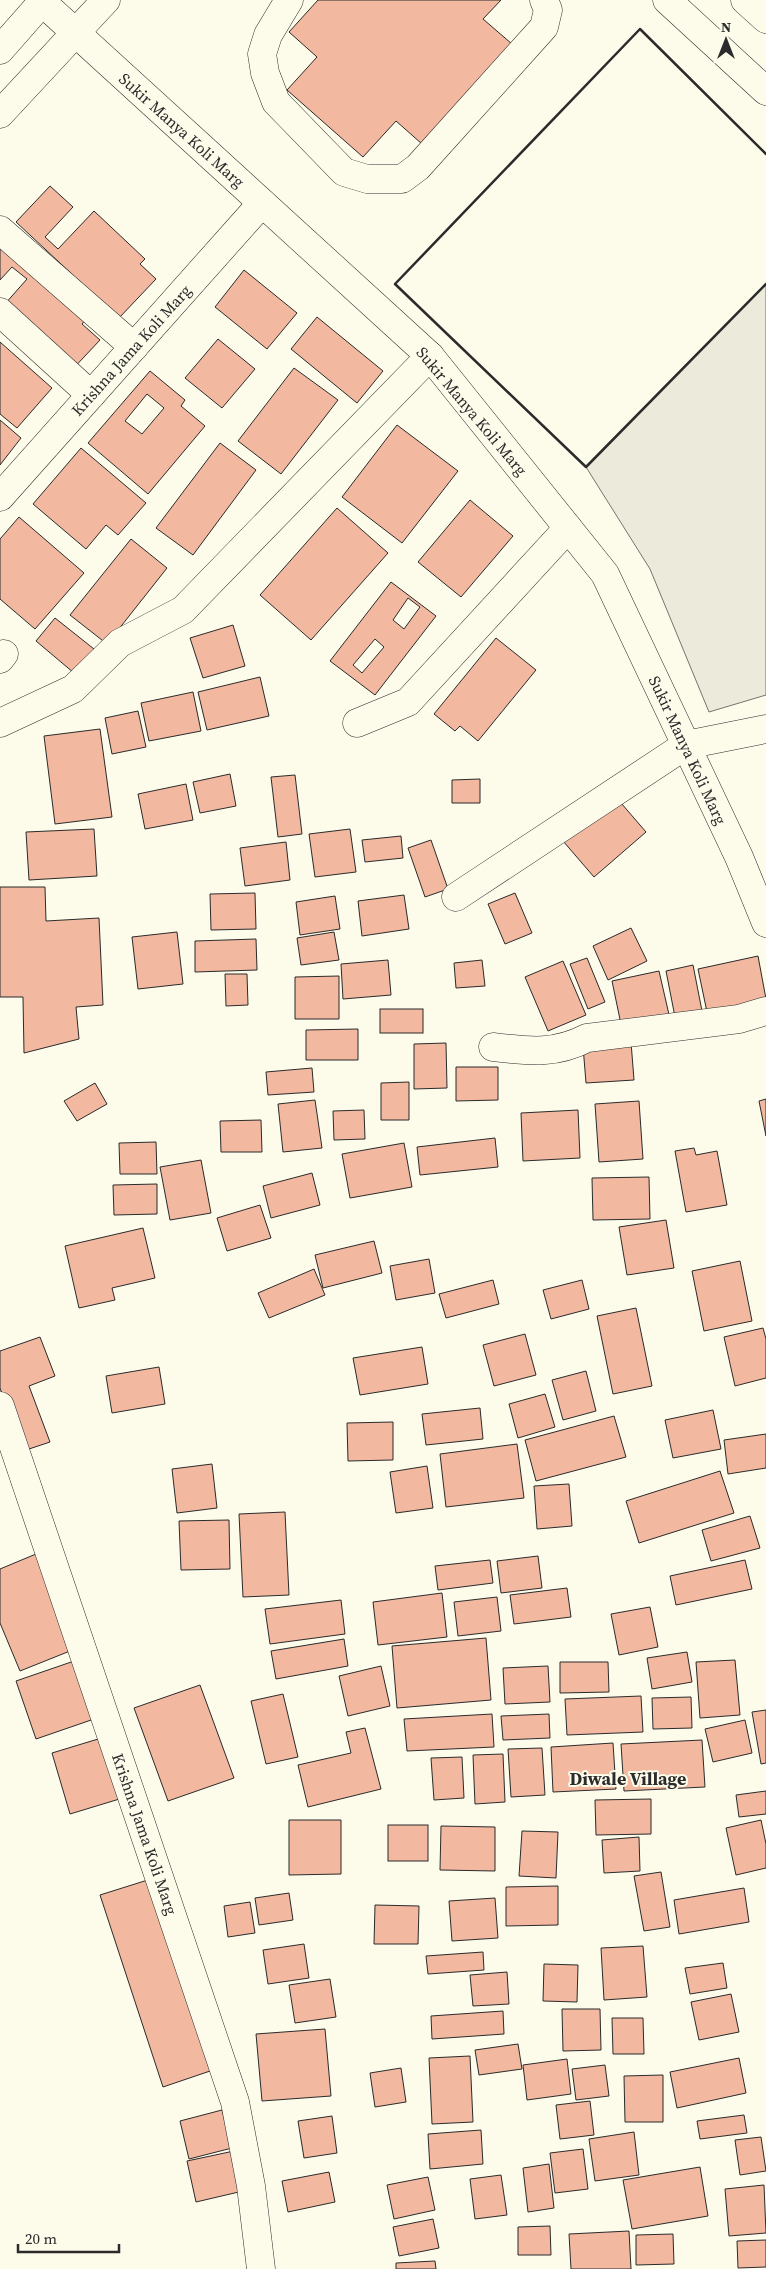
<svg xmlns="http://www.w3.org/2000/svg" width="766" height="2269" font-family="'Source Serif 4',serif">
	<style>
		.parking { fill: #eceadb; stroke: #74746e }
		.building { fill: #f2b8a0; stroke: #2b2b2b; fill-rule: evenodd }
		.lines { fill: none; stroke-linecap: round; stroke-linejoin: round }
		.minor-casing { stroke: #2b2b2b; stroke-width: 29 }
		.major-casing { stroke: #2b2b2b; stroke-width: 29 }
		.minor { stroke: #fdfbea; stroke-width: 28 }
		.major { stroke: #fdfbea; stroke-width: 28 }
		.wall { stroke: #2b2b2b; stroke-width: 2.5 }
		.labels { text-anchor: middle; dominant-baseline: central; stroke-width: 4; stroke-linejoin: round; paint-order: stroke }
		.street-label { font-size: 16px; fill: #2b2b2b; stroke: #fdfbea }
		.neighbourhood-label { font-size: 18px; font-weight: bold; fill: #2b2b2b; stroke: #fdfbea }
	</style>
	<rect width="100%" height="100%" fill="#fdfbea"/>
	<path class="parking" d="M 766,284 L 766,695 L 709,712 L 650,569 L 586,467 Z"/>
	<g class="building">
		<path d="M 318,0 L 501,0 L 483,19 L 512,44 L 422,144 L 396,121 L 363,157 L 287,90 L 317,57 L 289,32 Z"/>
		<path d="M 50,186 L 73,207 L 45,237 L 58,249 L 94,211 L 145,259 L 140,264 L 156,279 L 119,318 L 16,222 Z"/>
		<path d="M 0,246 L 88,317 L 82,324 L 100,340 L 69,373 L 4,305 L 27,279 L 12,267 L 0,280 Z"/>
		<path d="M 244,270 L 297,313 L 267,349 L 215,307 Z"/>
		<path d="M 317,317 L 383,371 L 357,403 L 291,349 Z"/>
		<path d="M 218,339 L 255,369 L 222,408 L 185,378 Z"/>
		<path d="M 0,342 L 52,388 L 17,428 L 0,414 Z"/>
		<path d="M 294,368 L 338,400 L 281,474 L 238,441 Z"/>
		<path d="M 150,371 L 185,400 L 181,406 L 205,426 L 148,494 L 88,443 ZM 147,394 L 164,408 L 142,434 L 125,421 Z"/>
		<path d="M 0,420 L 21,438 L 0,465 Z"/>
		<path d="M 397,425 L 458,471 L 402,543 L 342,497 Z"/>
		<path d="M 220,443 L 256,470 L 193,555 L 156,528 Z"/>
		<path d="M 81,448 L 146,503 L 118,535 L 106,525 L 86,549 L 33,504 Z"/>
		<path d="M 470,500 L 513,536 L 461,597 L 418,562 Z"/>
		<path d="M 337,508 L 388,553 L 311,640 L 260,595 Z"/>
		<path d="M 19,517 L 84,573 L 35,629 L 0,599 L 0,539 Z"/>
		<path d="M 131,539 L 167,568 L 107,644 L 70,615 Z"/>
		<path d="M 391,582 L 436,616 L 375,695 L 330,661 ZM 408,598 L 420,607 L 404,629 L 393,620 ZM 375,639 L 384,647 L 362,673 L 353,665 Z"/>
		<path d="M 55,618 L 94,649 L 74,673 L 36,641 Z"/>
		<path d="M 233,625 L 245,666 L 203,678 L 190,638 Z"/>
		<path d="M 496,638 L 536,670 L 478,741 L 460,726 L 455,731 L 434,714 Z"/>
		<path d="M 260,677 L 269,716 L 207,730 L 198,692 Z"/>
		<path d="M 193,692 L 201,731 L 149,741 L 141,703 Z"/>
		<path d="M 138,711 L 146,747 L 112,754 L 105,718 Z"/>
		<path d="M 100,729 L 112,817 L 55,824 L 44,736 Z"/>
		<path d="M 230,774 L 236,806 L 200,813 L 193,782 Z"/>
		<path d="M 295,775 L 302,834 L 278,837 L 271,777 Z"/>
		<path d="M 480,779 L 480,803 L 452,803 L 452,780 Z"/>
		<path d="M 186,784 L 193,820 L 145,829 L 138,794 Z"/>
		<path d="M 615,796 L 646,832 L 594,877 L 563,841 Z"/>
		<path d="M 94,829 L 97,876 L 29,880 L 26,832 Z"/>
		<path d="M 350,829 L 356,872 L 315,877 L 309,834 Z"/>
		<path d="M 401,836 L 403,858 L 365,862 L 362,840 Z"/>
		<path d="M 431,840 L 448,889 L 425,897 L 408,848 Z"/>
		<path d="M 286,842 L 290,880 L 245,886 L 240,848 Z"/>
		<path d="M 0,887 L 45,887 L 46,921 L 99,918 L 103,1005 L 76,1007 L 79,1039 L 24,1053 L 23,997 L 0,997 Z"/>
		<path d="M 255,893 L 256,929 L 211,930 L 210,894 Z"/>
		<path d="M 515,893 L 532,933 L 505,944 L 488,904 Z"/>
		<path d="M 404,895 L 409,929 L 362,936 L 358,901 Z"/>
		<path d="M 335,896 L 340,929 L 300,935 L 296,902 Z"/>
		<path d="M 631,928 L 647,961 L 608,980 L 593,946 Z"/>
		<path d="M 177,932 L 183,984 L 138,989 L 132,937 Z"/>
		<path d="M 334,932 L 339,960 L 301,965 L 297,938 Z"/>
		<path d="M 256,939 L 257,970 L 195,972 L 195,941 Z"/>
		<path d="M 758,956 L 766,999 L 707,1012 L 698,969 Z"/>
		<path d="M 587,958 L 605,1002 L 588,1009 L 570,964 Z"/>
		<path d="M 388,960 L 391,995 L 343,999 L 341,964 Z"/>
		<path d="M 482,960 L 485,986 L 456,988 L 454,963 Z"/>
		<path d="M 563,961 L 586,1015 L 548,1031 L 525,977 Z"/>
		<path d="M 693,965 L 702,1011 L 675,1017 L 666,971 Z"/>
		<path d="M 659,971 L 670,1019 L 622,1029 L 612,981 Z"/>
		<path d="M 225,974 L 247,974 L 248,1005 L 226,1006 Z"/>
		<path d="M 339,976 L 339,1019 L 295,1019 L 295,977 Z"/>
		<rect x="380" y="1009" width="43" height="24"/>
		<path d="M 358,1029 L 358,1060 L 306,1060 L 306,1030 Z"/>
		<path d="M 631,1042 L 634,1080 L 586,1083 L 583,1046 Z"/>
		<path d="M 446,1043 L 447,1088 L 414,1089 L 414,1044 Z"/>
		<path d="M 456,1067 L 498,1067 L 498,1100 L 456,1101 Z"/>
		<path d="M 312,1068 L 314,1092 L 268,1095 L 266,1072 Z"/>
		<path d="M 409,1082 L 409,1120 L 381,1120 L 381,1083 Z"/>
		<path d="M 95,1083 L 107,1104 L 77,1121 L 64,1101 Z"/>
		<path d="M 766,1099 L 766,1136 L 759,1101 Z"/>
		<path d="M 315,1100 L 322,1148 L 283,1152 L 278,1104 Z"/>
		<path d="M 639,1101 L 643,1159 L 599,1162 L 595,1104 Z"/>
		<path d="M 364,1110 L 365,1139 L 334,1140 L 333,1111 Z"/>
		<path d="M 578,1110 L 580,1158 L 523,1161 L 521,1113 Z"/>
		<path d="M 261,1120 L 262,1152 L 221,1152 L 220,1121 Z"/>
		<path d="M 495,1138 L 498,1167 L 420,1175 L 417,1147 Z"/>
		<path d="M 156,1142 L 157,1174 L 120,1174 L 119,1143 Z"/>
		<path d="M 404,1143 L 412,1187 L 350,1198 L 342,1154 Z"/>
		<path d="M 694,1148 L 696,1155 L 717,1151 L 727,1205 L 686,1212 L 675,1151 Z"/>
		<path d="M 201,1160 L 211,1213 L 170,1220 L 160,1167 Z"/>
		<path d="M 312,1173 L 320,1205 L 271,1218 L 263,1186 Z"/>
		<path d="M 649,1177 L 650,1219 L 593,1220 L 592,1178 Z"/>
		<path d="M 157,1184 L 157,1214 L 114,1215 L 113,1185 Z"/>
		<path d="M 260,1205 L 271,1238 L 227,1251 L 217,1218 Z"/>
		<path d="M 666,1220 L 674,1268 L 627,1275 L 619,1227 Z"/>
		<path d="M 143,1228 L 155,1278 L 112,1288 L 115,1300 L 79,1308 L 65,1246 Z"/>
		<path d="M 374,1241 L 382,1273 L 323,1288 L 315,1255 Z"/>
		<path d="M 429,1259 L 435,1293 L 396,1300 L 390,1266 Z"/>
		<path d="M 740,1261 L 752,1321 L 704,1331 L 692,1271 Z"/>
		<path d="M 314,1269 L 325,1295 L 269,1318 L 258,1293 Z"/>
		<path d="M 493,1280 L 499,1304 L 446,1318 L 439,1294 Z"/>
		<path d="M 582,1280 L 589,1309 L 551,1319 L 543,1290 Z"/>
		<path d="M 636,1308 L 652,1386 L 613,1394 L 597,1316 Z"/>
		<path d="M 763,1328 L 766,1339 L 766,1378 L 735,1386 L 724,1337 Z"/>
		<path d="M 525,1334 L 536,1375 L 494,1386 L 483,1345 Z"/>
		<path d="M 40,1337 L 55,1376 L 29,1386 L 50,1442 L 23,1451 L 0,1388 L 0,1351 Z"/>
		<path d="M 422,1347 L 428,1384 L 360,1395 L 353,1358 Z"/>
		<path d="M 159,1367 L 165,1404 L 112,1413 L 106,1376 Z"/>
		<path d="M 586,1371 L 596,1411 L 563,1420 L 552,1380 Z"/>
		<path d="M 545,1394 L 555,1427 L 518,1438 L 509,1404 Z"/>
		<path d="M 480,1408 L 483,1439 L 426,1445 L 422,1414 Z"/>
		<path d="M 713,1410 L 721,1449 L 673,1458 L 665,1420 Z"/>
		<path d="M 614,1416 L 626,1457 L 536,1481 L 525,1440 Z"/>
		<path d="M 393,1422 L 393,1460 L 348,1461 L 347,1423 Z"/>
		<path d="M 766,1434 L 766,1468 L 728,1474 L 724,1440 Z"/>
		<path d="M 517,1444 L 524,1498 L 446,1507 L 440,1454 Z"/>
		<path d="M 212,1464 L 217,1508 L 177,1513 L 172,1469 Z"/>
		<path d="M 427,1466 L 433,1508 L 396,1513 L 390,1472 Z"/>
		<path d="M 720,1471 L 734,1513 L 639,1543 L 626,1501 Z"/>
		<path d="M 569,1484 L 572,1526 L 537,1529 L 534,1486 Z"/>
		<path d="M 285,1512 L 289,1595 L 243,1597 L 239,1514 Z"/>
		<path d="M 750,1516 L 760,1548 L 711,1561 L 702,1530 Z"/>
		<path d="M 229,1520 L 230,1569 L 181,1570 L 179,1521 Z"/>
		<path d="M 36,1554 L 75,1649 L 20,1671 L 0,1623 L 0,1569 Z"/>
		<path d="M 538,1556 L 542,1588 L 501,1593 L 497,1561 Z"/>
		<path d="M 490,1560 L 493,1583 L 438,1590 L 435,1566 Z"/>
		<path d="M 745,1560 L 752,1589 L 676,1605 L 670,1576 Z"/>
		<path d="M 567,1588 L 571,1617 L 514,1624 L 510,1595 Z"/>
		<path d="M 442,1593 L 447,1637 L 378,1645 L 373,1602 Z"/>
		<path d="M 497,1597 L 501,1631 L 458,1636 L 454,1602 Z"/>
		<path d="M 341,1600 L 345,1634 L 270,1644 L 265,1609 Z"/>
		<path d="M 650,1607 L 658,1647 L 619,1655 L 611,1614 Z"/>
		<path d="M 486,1638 L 491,1700 L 397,1708 L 392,1646 Z"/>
		<path d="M 344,1639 L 348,1666 L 276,1679 L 271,1651 Z"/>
		<path d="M 687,1652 L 692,1682 L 652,1689 L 647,1658 Z"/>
		<path d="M 77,1660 L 97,1718 L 36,1739 L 16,1681 Z"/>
		<path d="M 735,1660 L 740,1715 L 700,1718 L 696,1662 Z"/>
		<path d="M 560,1662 L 608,1662 L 609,1692 L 560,1693 Z"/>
		<path d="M 381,1666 L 390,1706 L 348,1716 L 339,1676 Z"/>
		<path d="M 548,1666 L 550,1702 L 505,1704 L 503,1668 Z"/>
		<path d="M 200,1685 L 234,1778 L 168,1801 L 134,1708 Z"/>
		<path d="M 283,1694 L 298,1757 L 266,1764 L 251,1701 Z"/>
		<path d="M 641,1696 L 643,1732 L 567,1735 L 565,1699 Z"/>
		<path d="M 691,1697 L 692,1728 L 653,1729 L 652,1698 Z"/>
		<path d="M 766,1710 L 766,1763 L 761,1764 L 752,1712 Z"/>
		<path d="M 492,1714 L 494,1747 L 407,1751 L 404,1719 Z"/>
		<path d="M 549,1714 L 550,1738 L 503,1740 L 501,1716 Z"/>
		<path d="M 745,1720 L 752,1753 L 713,1762 L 705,1729 Z"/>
		<path d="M 365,1728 L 381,1789 L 308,1807 L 298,1765 L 351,1753 L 346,1732 Z"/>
		<path d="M 108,1736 L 126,1797 L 70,1814 L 52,1753 Z"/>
		<path d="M 702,1740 L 705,1787 L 624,1791 L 621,1744 Z"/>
		<path d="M 613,1743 L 616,1789 L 553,1792 L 551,1747 Z"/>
		<path d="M 542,1748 L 545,1795 L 511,1797 L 508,1749 Z"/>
		<path d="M 503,1754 L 505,1802 L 475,1804 L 473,1755 Z"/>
		<path d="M 462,1757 L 464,1798 L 434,1800 L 431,1758 Z"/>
		<path d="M 766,1791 L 766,1814 L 739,1817 L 736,1795 Z"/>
		<path d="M 651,1799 L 651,1834 L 596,1835 L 595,1800 Z"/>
		<path d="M 289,1820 L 341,1820 L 341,1874 L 289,1875 Z"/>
		<path d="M 761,1820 L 766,1844 L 766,1868 L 736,1875 L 726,1828 Z"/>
		<rect x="388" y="1825" width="40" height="36"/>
		<path d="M 441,1826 L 495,1827 L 495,1871 L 440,1870 Z"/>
		<path d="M 522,1831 L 558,1832 L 556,1878 L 519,1876 Z"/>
		<path d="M 639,1837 L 640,1871 L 604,1873 L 602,1840 Z"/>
		<path d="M 661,1872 L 670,1927 L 644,1931 L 634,1876 Z"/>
		<path d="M 154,1878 L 216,2069 L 163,2087 L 100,1895 Z"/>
		<path d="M 558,1886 L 558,1925 L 506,1926 L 506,1887 Z"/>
		<path d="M 744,1888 L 749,1922 L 679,1934 L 674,1900 Z"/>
		<path d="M 289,1893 L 293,1920 L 259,1925 L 255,1898 Z"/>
		<path d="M 495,1898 L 498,1938 L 452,1941 L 449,1901 Z"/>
		<path d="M 250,1902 L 255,1933 L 228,1937 L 224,1906 Z"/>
		<path d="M 375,1905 L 419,1906 L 418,1944 L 374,1944 Z"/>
		<path d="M 304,1944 L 309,1978 L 268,1984 L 263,1950 Z"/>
		<path d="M 643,1946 L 647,1997 L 604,2000 L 601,1948 Z"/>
		<path d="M 483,1952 L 484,1970 L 428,1974 L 426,1956 Z"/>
		<path d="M 723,1963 L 727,1988 L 690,1994 L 685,1968 Z"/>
		<path d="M 544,1964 L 578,1965 L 577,2002 L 543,2001 Z"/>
		<path d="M 507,1972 L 509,2004 L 473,2006 L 470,1975 Z"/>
		<path d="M 330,1979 L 336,2017 L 295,2023 L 289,1985 Z"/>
		<path d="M 731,1994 L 739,2032 L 699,2040 L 691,2002 Z"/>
		<path d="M 562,2009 L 600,2009 L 601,2050 L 563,2051 Z"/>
		<path d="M 503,2011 L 504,2034 L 432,2039 L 431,2016 Z"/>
		<path d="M 612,2018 L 643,2018 L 644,2054 L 613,2054 Z"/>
		<path d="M 325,2029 L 331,2096 L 262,2101 L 256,2034 Z"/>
		<path d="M 518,2044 L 522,2069 L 479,2075 L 475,2050 Z"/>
		<path d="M 470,2056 L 473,2122 L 432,2124 L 429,2058 Z"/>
		<path d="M 739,2058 L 746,2093 L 677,2108 L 670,2072 Z"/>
		<path d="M 567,2059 L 571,2094 L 527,2100 L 523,2065 Z"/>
		<path d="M 605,2065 L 609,2096 L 576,2100 L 572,2069 Z"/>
		<path d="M 401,2068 L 406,2102 L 375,2107 L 370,2073 Z"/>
		<path d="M 663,2075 L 663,2122 L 625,2122 L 624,2076 Z"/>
		<path d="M 590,2101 L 594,2135 L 560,2139 L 556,2105 Z"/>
		<path d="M 222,2110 L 232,2148 L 189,2159 L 180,2121 Z"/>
		<path d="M 744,2115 L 747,2133 L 700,2139 L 697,2121 Z"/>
		<path d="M 332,2116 L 337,2153 L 304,2158 L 298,2121 Z"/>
		<path d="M 481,2130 L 483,2164 L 430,2169 L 428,2134 Z"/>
		<path d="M 634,2132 L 639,2175 L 595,2181 L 589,2139 Z"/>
		<path d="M 761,2137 L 766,2171 L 740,2175 L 735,2140 Z"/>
		<path d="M 583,2149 L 588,2189 L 555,2193 L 550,2153 Z"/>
		<path d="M 234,2151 L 243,2191 L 196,2202 L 187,2161 Z"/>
		<path d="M 549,2164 L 554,2208 L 528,2212 L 523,2168 Z"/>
		<path d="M 700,2167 L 708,2216 L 632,2229 L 623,2180 Z"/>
		<path d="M 329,2172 L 335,2202 L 288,2212 L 282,2181 Z"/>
		<path d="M 501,2175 L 507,2215 L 475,2219 L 470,2179 Z"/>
		<path d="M 428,2177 L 435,2210 L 394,2219 L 387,2185 Z"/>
		<path d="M 764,2185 L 766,2233 L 729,2236 L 725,2189 Z"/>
		<path d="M 433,2219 L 439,2248 L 399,2256 L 393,2227 Z"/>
		<path d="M 550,2226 L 551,2255 L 518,2255 L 518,2227 Z"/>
		<path d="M 629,2231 L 631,2269 L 571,2269 L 569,2234 Z"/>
		<path d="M 673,2234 L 674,2264 L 636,2265 L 636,2235 Z"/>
		<path d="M 766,2240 L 766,2267 L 738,2268 L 737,2241 Z"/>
		<path d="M 435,2261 L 436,2269 L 396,2269 L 396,2263 Z"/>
	</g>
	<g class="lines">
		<g class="minor-casing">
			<g id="minor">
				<path d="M 289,0 L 268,35 L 262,54 L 265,73 L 276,102 L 344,172 L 367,179 L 402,179 L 418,167 L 544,27 L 548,10 L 544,0"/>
				<path d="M 667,0 L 766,91"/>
				<path d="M 745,0 L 766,19"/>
				<path d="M 42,2 L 430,356 L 605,574 L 739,857 L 766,923"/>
				<path d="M 0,230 L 134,347"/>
				<path d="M 0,312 L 91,395"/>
				<path d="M 0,497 L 262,203"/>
				<path d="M 0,659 L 4,654"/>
				<path d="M 0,723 L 73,689 L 120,643 L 183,610 L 430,356"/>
				<path d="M 357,723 L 408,702 L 568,528"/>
				<path d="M 456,897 L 686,745 L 766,729"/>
				<path d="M 493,1047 C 528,1051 554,1055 587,1038 L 739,1019 L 766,1011"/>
				<path d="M 0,1406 L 235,2102 L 251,2186 L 261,2269"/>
			</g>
		</g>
		<g class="major-casing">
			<g id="major">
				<path d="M 0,50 L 44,0"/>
				<path d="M 0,114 L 106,0"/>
			</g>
		</g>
		<use href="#minor" class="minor"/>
		<use href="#major" class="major"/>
		<path class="wall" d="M 766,154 L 640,29 L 395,284 L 586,467 L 766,284"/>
	</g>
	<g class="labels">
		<g class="street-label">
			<text transform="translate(182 130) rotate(42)">Sukir Manya Koli Marg</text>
			<text transform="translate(131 350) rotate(-48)">Krishna Jama Koli Marg</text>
			<text transform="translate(472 411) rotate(50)">Sukir Manya Koli Marg</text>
			<text transform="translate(688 750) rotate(65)">Sukir Manya Koli Marg</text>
			<text transform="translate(145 1834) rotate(71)">Krishna Jama Koli Marg</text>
		</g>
		<g class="neighbourhood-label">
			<text x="628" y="1778">Diwale Village</text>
		</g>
	</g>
	<g transform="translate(726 40)" stroke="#fdfbea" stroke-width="4" paint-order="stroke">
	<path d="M0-4L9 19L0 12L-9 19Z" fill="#2b2b2b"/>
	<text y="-8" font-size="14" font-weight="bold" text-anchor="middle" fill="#2b2b2b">N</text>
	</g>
	<path d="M18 2244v8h101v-8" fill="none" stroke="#2b2b2b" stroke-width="2.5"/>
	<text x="25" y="2244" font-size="15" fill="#2b2b2b" stroke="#fdfbea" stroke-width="4" paint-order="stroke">20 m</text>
</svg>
